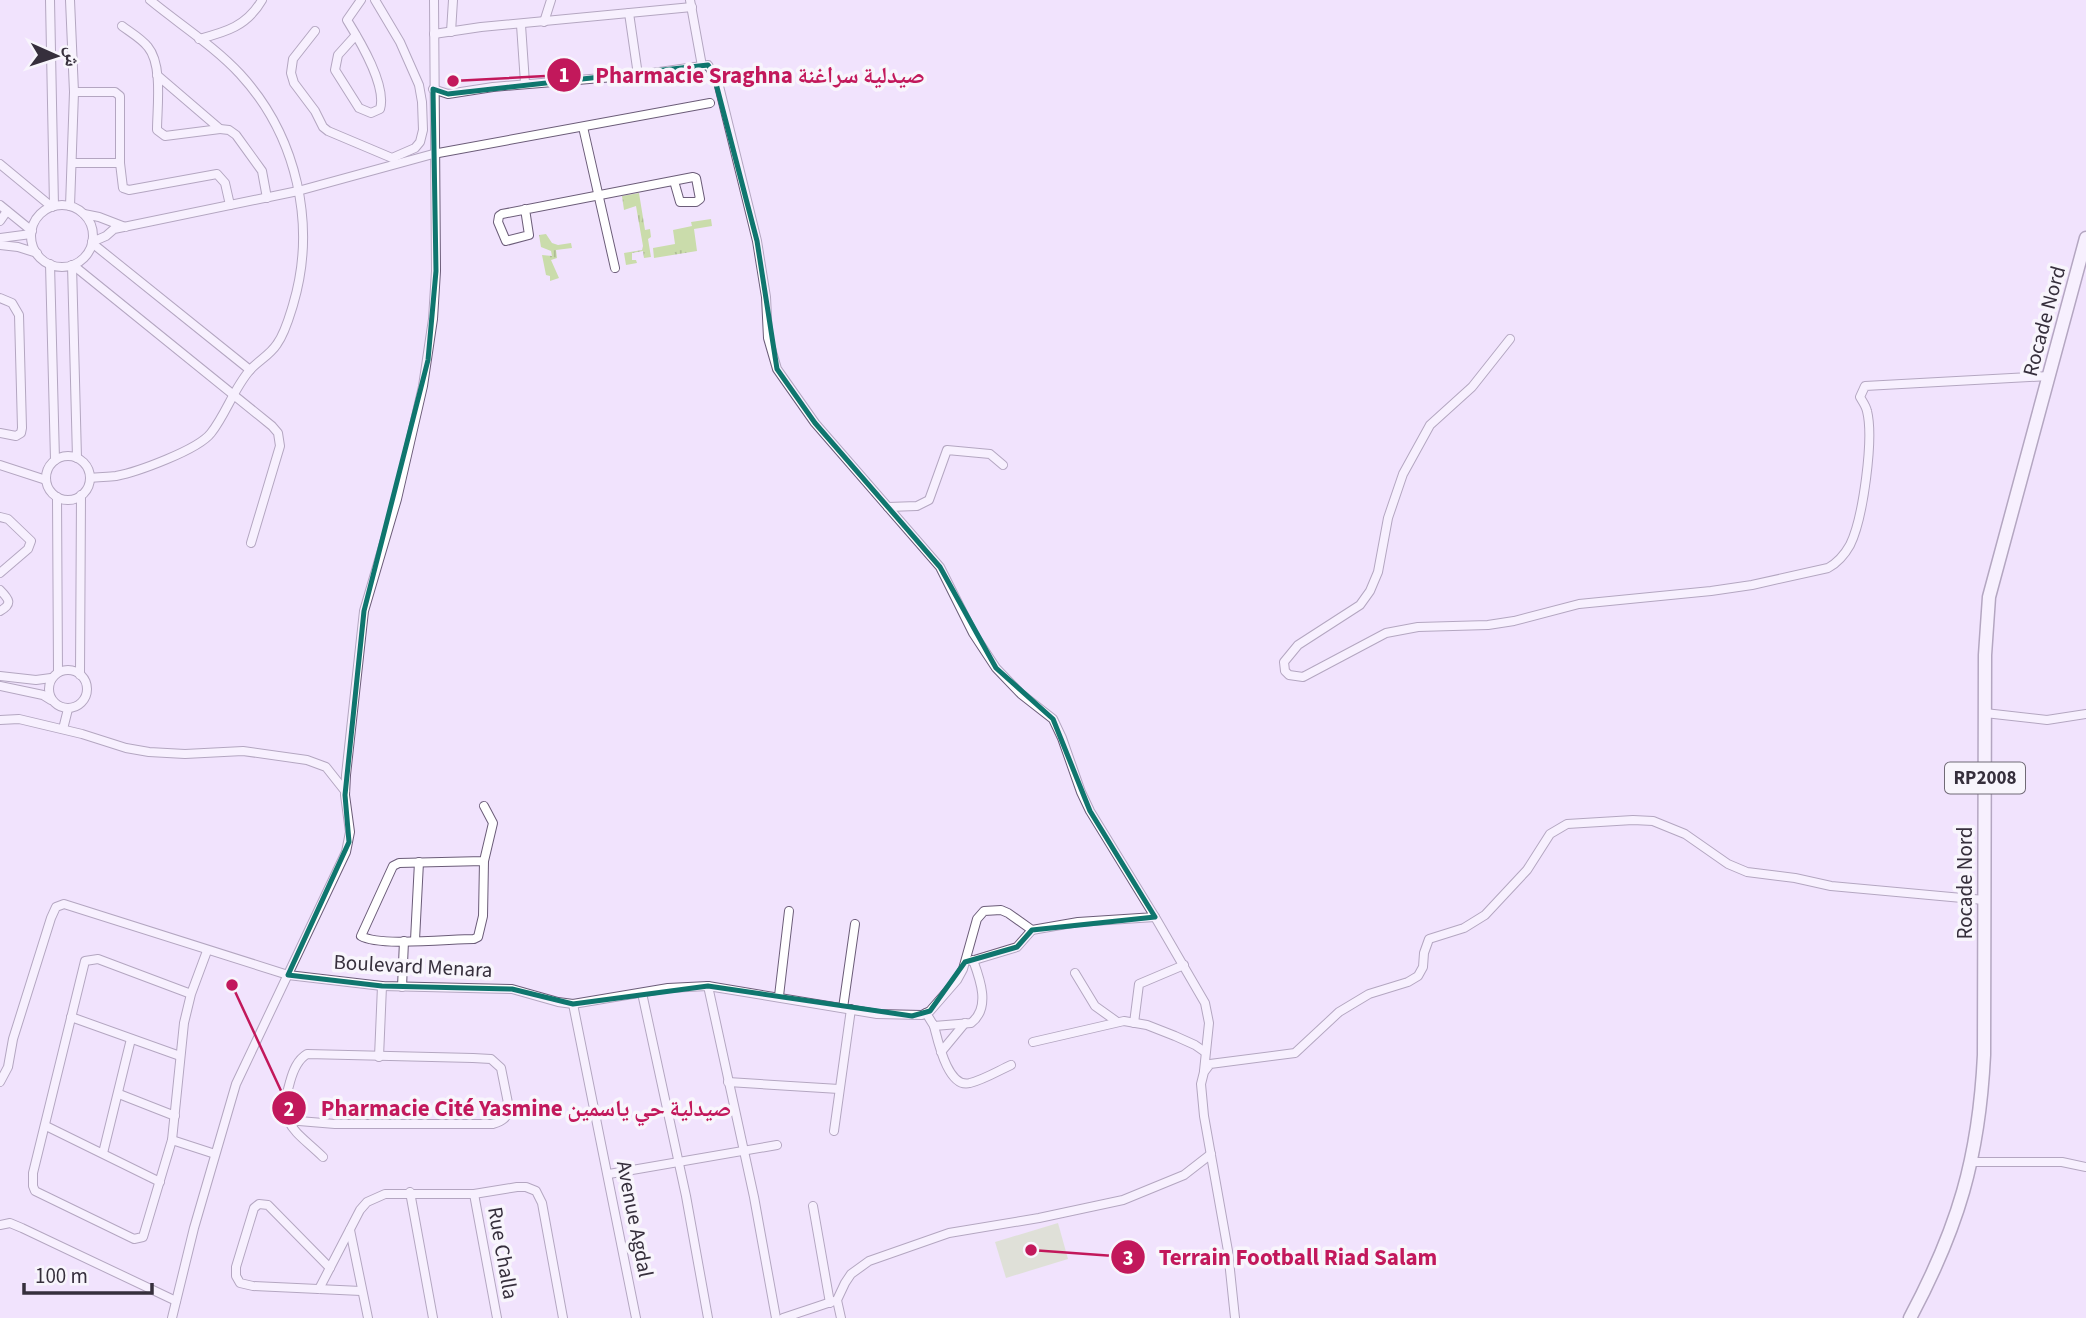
<svg xmlns="http://www.w3.org/2000/svg" width="2086" height="1318" font-family="'Source Sans 3','Noto Naskh Arabic',sans-serif">
	<style>
		.grass { fill: url(#grass-tufts) }
		.park { fill: #cadcab }
		.lines { fill: none; stroke-linecap: round; stroke-linejoin: round }
		.minor-casing { stroke: #6b5c78; stroke-width: 10 }
		.highway-casing { stroke: #6b5c78; stroke-width: 15 }
		.minor { stroke: #fff; stroke-width: 8 }
		.highway { stroke: #fff; stroke-width: 12 }
		.marked { fill: none; stroke: #0f766e; stroke-width: 5; stroke-linejoin: round }
		.labels { text-anchor: middle; dominant-baseline: central; stroke-width: 7; stroke-linejoin: round; paint-order: stroke }
		.shield { fill: #f8f5fc; stroke: #706a76; stroke-width: 2 }
		.shield-label { font-size: 19px; font-weight: bold; fill: #362f3c }
		.street-label { font-size: 21px; fill: #362f3c; stroke: #f8f5fc }
		.leader { fill: none; stroke: #c2185b; stroke-width: 2.5 }
		.callout-dot { fill: #c2185b; stroke: #f8f5fc; stroke-width: 2.5 }
		.mark-label { font-size: 21px; text-anchor: middle; font-weight: bold; fill: #fff }
		.callout-label { font-size: 23px; text-anchor: middle; font-weight: bold; fill: #c2185b; stroke: #f8f5fc; stroke-width: 7; stroke-linejoin: round; paint-order: stroke }
	</style>
	<defs>
		<pattern id="grass-tufts" width="24" height="20" patternUnits="userSpaceOnUse" patternTransform="scale(1.75)"><rect width="24" height="20" fill="#cadcab"/><path d="M3 7l-1-3M5 7V3M7 7l1-3M15 17l-1-3M17 17v-4M19 17l1-3" fill="none" stroke="#aebd94"/></pattern>
	</defs>
	<rect width="100%" height="100%" fill="#f1e3fd"/>
	<g class="grass">
		<path d="M 639,193 L 645,230 L 650,229 L 651,237 L 648,239 L 651,257 L 644,258 L 643,251 L 632,253 L 632,260 L 636,260 L 637,263 L 626,265 L 624,253 L 642,250 L 643,246 L 636,206 L 624,210 L 622,196 Z"/>
		<path d="M 711,219 L 712,226 L 694,229 L 697,251 L 654,258 L 653,248 L 675,244 L 673,230 L 692,226 L 691,222 Z"/>
		<path d="M 546,234 L 552,243 L 558,245 L 571,243 L 572,248 L 556,250 L 557,258 L 551,260 L 559,278 L 550,281 L 550,276 L 546,275 L 542,255 L 552,256 L 551,251 L 541,247 L 539,235 Z"/>
	</g>
	<path class="park" d="M 1058,1223 L 1068,1259 L 1006,1278 L 995,1242 Z"/>
	<g class="lines">
		<g class="minor-casing">
			<g id="minor">
				<path d="M 50,0 L 54,206"/>
				<path d="M 629,13 L 638,75"/>
				<path d="M 544,22 L 551,0"/>
				<path d="M 521,25 L 525,83"/>
				<path d="M 122,26 C 130,32 142,39 148,47 C 163,65 157,108 157,130 L 165,136 L 220,129"/>
				<path d="M 315,31 L 293,59 L 291,73 L 294,83 L 315,111 L 323,127 L 328,131 L 392,158 L 415,148 L 420,142 L 423,130 L 422,102 L 419,85 L 400,42 L 375,0"/>
				<path d="M 451,32 L 453,0"/>
				<path d="M 434,34 L 481,27 L 692,7"/>
				<path d="M 356,35 L 338,55 L 335,70 L 359,108 L 371,113 L 380,109 C 387,86 360,41 347,20 L 361,0"/>
				<path d="M 199,39 C 226,32 247,26 262,0"/>
				<path d="M 157,75 L 220,129 L 229,130 L 236,135 L 262,171 L 267,198"/>
				<path d="M 433,89 L 448,94 L 493,87 L 638,75 L 702,66"/>
				<path d="M 74,92 L 115,92 L 120,96 L 120,163 L 123,188 L 129,190 L 217,174 L 225,183 L 230,205"/>
				<path d="M 583,127 L 615,268"/>
				<path d="M 72,163 L 120,163"/>
				<path d="M 0,164 L 52,207"/>
				<path d="M 0,205 L 32,231"/>
				<circle cx="62" cy="236" r="31"/>
				<path d="M 70,206 L 74,92 L 70,0"/>
				<path d="M 525,209 L 529,235 L 506,241 L 498,222 L 499,216 L 502,214 L 693,177 L 696,178 L 700,199 L 696,202 L 680,202 L 674,181"/>
				<path d="M 84,214 L 99,217 L 125,227"/>
				<path d="M 0,221 L 7,211"/>
				<path d="M 0,238 L 31,234"/>
				<path d="M 92,242 L 106,236 L 114,229 L 298,191 L 433,154 L 710,103"/>
				<path d="M 92,243 L 250,370"/>
				<path d="M 0,245 L 18,247 L 37,253"/>
				<path d="M 50,264 L 55,460"/>
				<path d="M 72,265 L 77,458"/>
				<path d="M 73,265 L 272,426 L 278,433 L 280,446 L 251,543"/>
				<path d="M 0,298 L 12,303 L 19,315 L 22,428 L 21,433 L 16,436 L 0,433"/>
				<path d="M 1510,339 L 1472,387 L 1430,425 L 1403,474 L 1388,518 L 1378,572 L 1370,591 L 1360,605 L 1298,645 L 1284,662 L 1285,671 L 1289,675 L 1303,677 L 1386,633 L 1418,627 L 1488,625 L 1514,621 L 1579,604 L 1711,591 L 1752,585 L 1828,568 C 1837,563 1845,554 1850,545 C 1863,519 1874,439 1867,411 C 1866,406 1863,402 1860,397 L 1865,386 L 2049,376"/>
				<circle cx="68" cy="478" r="22"/>
				<path d="M 0,465 L 46,480"/>
				<path d="M 90,478 C 98,477 107,477 116,476 C 137,472 198,450 211,433 C 226,414 234,388 250,370 C 258,361 270,355 277,344 C 285,333 289,318 293,305 C 317,225 297,136 240,74 C 214,46 179,24 150,0"/>
				<path d="M 57,497 L 58,672"/>
				<path d="M 888,507 L 917,506 L 929,500 L 947,450 L 990,454 L 1003,465"/>
				<path d="M 0,517 L 8,519 L 31,541 L 28,549 L 0,573"/>
				<path d="M 0,590 C 9,599 13,604 0,611"/>
				<circle cx="68" cy="689" r="19"/>
				<path d="M 80,675 L 81,495"/>
				<path d="M 0,676 L 36,680 L 51,678"/>
				<path d="M 0,686 L 43,695 L 51,700"/>
				<path d="M 1985,713 L 2047,720 L 2086,714"/>
				<path d="M 0,720 L 19,719 L 82,734 L 126,748 L 149,752 L 185,754 L 243,751 L 307,760 L 326,767 L 345,791"/>
				<path d="M 63,729 L 68,709"/>
				<path d="M 484,806 L 493,823 L 484,861 L 483,916 L 478,937 L 474,939 C 450,939 380,947 361,936 L 393,866 L 399,863 L 484,861"/>
				<path d="M 1155,917 L 1205,1003 L 1209,1023 L 1204,1071"/>
				<path d="M 415,940 L 419,862"/>
				<path d="M 971,961 L 1017,947 L 1032,930"/>
				<path d="M 1075,973 L 1095,1006 L 1116,1021"/>
				<path d="M 708,986 L 754,1197 L 776,1318"/>
				<path d="M 402,987 L 404,941"/>
				<path d="M 642,993 L 686,1196 L 708,1318"/>
				<path d="M 191,994 L 98,959 L 85,961 L 33,1173 L 33,1186 L 35,1191 L 134,1239 L 143,1237 L 172,1140 L 184,1023 L 191,994 L 207,951"/>
				<path d="M 779,996 L 789,911"/>
				<path d="M 573,1004 L 636,1318"/>
				<path d="M 843,1008 L 855,924"/>
				<path d="M 926,1013 L 934,1026 L 971,1023 C 991,1008 980,979 973,960"/>
				<path d="M 71,1017 L 180,1056"/>
				<path d="M 1134,1023 L 1139,984 L 1184,965"/>
				<path d="M 934,1026 C 938,1041 948,1089 970,1083 C 983,1080 998,1071 1011,1065"/>
				<path d="M 1033,1042 L 1124,1021 L 1147,1025 L 1175,1036 L 1195,1045 L 1205,1052"/>
				<path d="M 941,1052 L 965,1023"/>
				<path d="M 379,1057 L 382,986"/>
				<path d="M 0,1082 L 8,1067 L 13,1039 L 51,918 L 56,907 L 64,904 L 288,975 L 382,986 L 512,989 L 558,1002 L 573,1004 L 668,988 L 708,986 L 877,1014 L 922,1015 L 930,1011 L 957,980 L 963,969 L 977,919 L 984,911 L 1001,910 L 1008,913 L 1032,930 L 1078,922 L 1155,917 L 1090,811 L 1081,792 L 1062,738 L 1053,719 L 1021,694 L 996,668 L 973,633 L 940,567 L 815,423 L 777,369 L 768,338 L 766,297 L 757,241 L 718,82 L 708,65 L 702,66 L 690,0"/>
				<path d="M 728,1082 L 839,1089"/>
				<path d="M 119,1094 L 175,1116"/>
				<path d="M 287,1120 L 335,1124 L 493,1124 C 503,1121 507,1118 509,1108 L 501,1068 L 491,1059 L 473,1058 L 307,1054 C 297,1060 293,1071 290,1082 C 277,1125 295,1130 323,1157"/>
				<path d="M 46,1126 L 160,1182"/>
				<path d="M 834,1131 L 851,1009"/>
				<path d="M 172,1140 L 215,1154"/>
				<path d="M 103,1153 L 131,1039"/>
				<path d="M 1972,1162 L 2062,1162 L 2086,1167"/>
				<path d="M 609,1174 L 777,1145"/>
				<path d="M 410,1192 L 433,1318"/>
				<path d="M 474,1194 L 497,1318"/>
				<path d="M 813,1206 L 830,1303"/>
				<path d="M 0,1225 L 10,1223 L 22,1228 L 176,1301"/>
				<path d="M 350,1230 L 368,1318"/>
				<path d="M 330,1268 L 268,1205 L 259,1204 L 254,1208 L 236,1267 L 236,1276 L 240,1283 L 253,1286 L 361,1291"/>
				<path d="M 319,1289 L 360,1210 L 367,1202 L 385,1194 L 474,1194 L 517,1187 L 526,1187 L 536,1191 L 542,1203 L 563,1318"/>
				<path d="M 172,1318 L 194,1228 L 236,1084 L 346,852 L 350,832 L 345,795 L 346,775 L 364,611 L 397,499 L 423,386 L 433,319 L 436,271 L 434,0"/>
				<path d="M 783,1318 L 834,1301"/>
				<path d="M 841,1318 L 837,1300 L 845,1283 L 851,1274 L 869,1261 L 949,1233 L 1039,1218 L 1123,1200 L 1184,1175 L 1211,1154"/>
				<path d="M 1235,1318 L 1228,1251 L 1204,1116 L 1201,1084 L 1204,1072 L 1210,1064 L 1295,1053 L 1339,1012 L 1369,994 L 1408,982 L 1418,976 L 1423,967 L 1424,953 L 1429,939 L 1464,928 L 1485,915 L 1527,870 L 1550,834 L 1567,824 L 1633,820 L 1653,821 L 1685,834 L 1728,864 L 1747,872 L 1795,878 L 1831,886 L 1984,900"/>
			</g>
		</g>
		<g class="highway-casing">
			<path id="highway" d="M 1910,1318 C 1958,1228 1979,1158 1984,1055 L 1985,655 L 1989,597 L 2086,238"/>
		</g>
		<use href="#minor" class="minor"/>
		<use href="#highway" class="highway"/>
	</g>
	<path d="M0 0H2086V1318H0ZM 708,65 L 713,72 L 757,241 L 777,369 L 815,423 L 940,567 L 996,668 L 1053,719 L 1090,811 L 1155,917 L 1032,930 L 1017,947 L 965,962 L 930,1011 L 912,1016 L 708,986 L 573,1004 L 512,989 L 382,986 L 288,975 L 349,842 L 345,795 L 364,611 L 428,360 L 436,271 L 433,89 L 448,94 Z" fill="#f1e3fd" fill-opacity=".55" fill-rule="evenodd"/>
	<path class="marked" d="M 708,65 L 713,72 L 757,241 L 777,369 L 815,423 L 940,567 L 996,668 L 1053,719 L 1090,811 L 1155,917 L 1032,930 L 1017,947 L 965,962 L 930,1011 L 912,1016 L 708,986 L 573,1004 L 512,989 L 382,986 L 288,975 L 349,842 L 345,795 L 364,611 L 428,360 L 436,271 L 433,89 L 448,94 Z"/>
	<g class="labels">
		<rect class="shield" x="1945" y="762.5" width="80" height="31" rx="5"/>
		<g class="shield-label">
			<text x="1985" y="778">RP2008</text>
		</g>
		<g class="street-label">
			<text transform="translate(2044 321) rotate(-75)">Rocade Nord</text>
			<text transform="translate(1965 883) rotate(-90)">Rocade Nord</text>
			<text transform="translate(413 966) rotate(3)">Boulevard Menara</text>
			<text transform="translate(635 1219) rotate(79)">Avenue Agdal</text>
			<text transform="translate(503 1253) rotate(80)">Rue Challa</text>
		</g>
	</g>
	<path class="leader" d="M453 81L564 75M232 985L289 1108M1031 1250L1128 1257"/>
	<g class="callout-dot">
		<circle cx="453" cy="81" r="7"/>
		<circle cx="232" cy="985" r="7"/>
		<circle cx="1031" cy="1250" r="7"/>
		<circle cx="564" cy="75" r="18"/>
		<circle cx="289" cy="1108" r="18"/>
		<circle cx="1128" cy="1257" r="18"/>
	</g>
	<g class="mark-label">
		<text x="564" y="82">1</text>
		<text x="289" y="1116">2</text>
		<text x="1128" y="1265">3</text>
	</g>
	<g class="callout-label">
		<text x="760" y="83">Pharmacie Sraghna صيدلية سراغنة</text>
		<text x="526" y="1116">Pharmacie Cité Yasmine صيدلية حي ياسمين</text>
		<text x="1298" y="1265">Terrain Football Riad Salam</text>
	</g>
	<g transform="translate(56 56) rotate(93)" stroke="#f8f5fc" stroke-width="5" paint-order="stroke">
	<path d="M0-5L12 26L0 18L-12 26Z" fill="#362f3c"/>
	<text y="-10" font-size="19" font-weight="bold" text-anchor="middle" fill="#362f3c">ش</text>
	</g>
	<path d="M24 1283v10h128v-10" fill="none" stroke="#362f3c" stroke-width="3.5"/>
	<text x="35" y="1283" font-size="21" fill="#362f3c" stroke="#f8f5fc" stroke-width="5" paint-order="stroke">100 m</text>
</svg>
